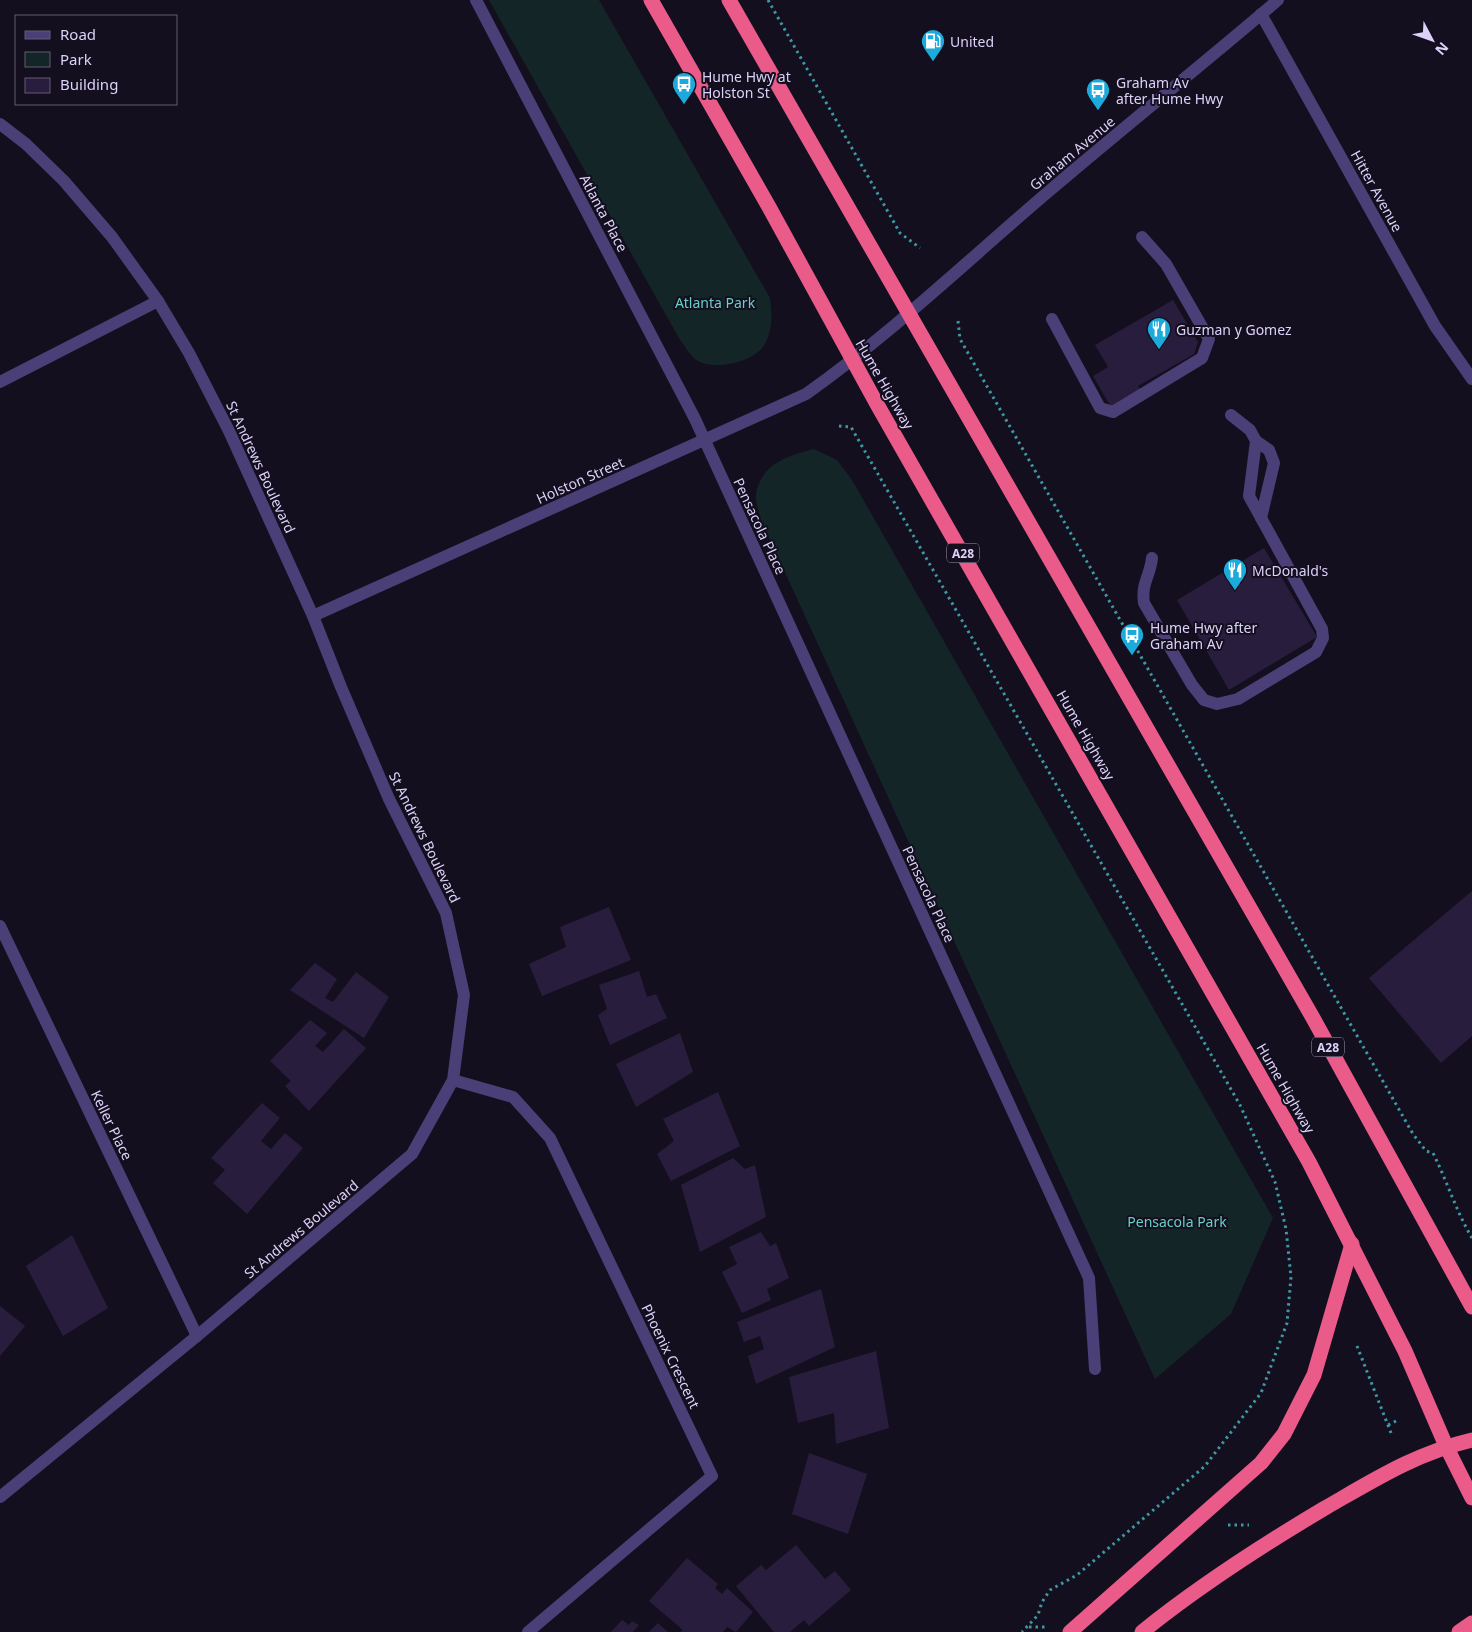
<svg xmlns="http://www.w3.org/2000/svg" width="1472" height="1632" font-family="'Noto Sans',sans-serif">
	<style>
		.green { fill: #132527 }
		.building { fill: #291d3d }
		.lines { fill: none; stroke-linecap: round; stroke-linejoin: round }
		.path { stroke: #3c99a3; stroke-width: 3; stroke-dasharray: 2.5 4; stroke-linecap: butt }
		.minor { stroke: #4a3f77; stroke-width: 12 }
		.highway { stroke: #eb5b89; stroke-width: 15 }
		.labels { text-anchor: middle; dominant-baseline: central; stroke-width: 4; stroke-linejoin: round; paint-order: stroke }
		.shield { fill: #140f1e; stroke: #a097b7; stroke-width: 1 }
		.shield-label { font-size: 12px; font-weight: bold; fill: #dcd1f9 }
		.poi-label { font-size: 14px; fill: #dcd1f9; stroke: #140f1e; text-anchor: start }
		.street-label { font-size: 14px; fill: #dcd1f9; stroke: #140f1e }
		.park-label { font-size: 14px; fill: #67d0c6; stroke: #140f1e }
	</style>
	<rect width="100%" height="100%" fill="#140f1e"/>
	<g class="green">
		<path d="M 489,0 L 599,0 L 770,298 C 772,315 773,329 765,344 C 754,363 712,372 695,359 C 689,354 685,346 680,340 Z"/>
		<path d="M 814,449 L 837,460 L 852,480 L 1273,1218 L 1231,1314 L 1155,1379 L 760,518 C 759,511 755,501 756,494 C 762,463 787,456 814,449 Z"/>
	</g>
	<g class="building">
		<path d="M 1173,300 L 1198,342 L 1194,354 L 1138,386 L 1140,389 L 1111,407 L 1093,376 L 1108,367 L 1095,345 Z"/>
		<path d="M 1264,548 L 1317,637 L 1229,690 L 1177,600 Z"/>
		<path d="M 1472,891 L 1472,1036 L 1441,1063 L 1369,978 Z"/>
		<path d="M 609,907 L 631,960 L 542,996 L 529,964 L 566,947 L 560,927 Z"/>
		<path d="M 315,963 L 337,979 L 325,998 L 333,1002 L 356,972 L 389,997 L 364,1038 L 290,990 Z"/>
		<path d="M 639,971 L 647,997 L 656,994 L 667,1018 L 610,1045 L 598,1015 L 607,1009 L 599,985 Z"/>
		<path d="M 310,1020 L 327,1033 L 315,1046 L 323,1052 L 344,1029 L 366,1048 L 309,1111 L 285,1086 L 291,1081 L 270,1061 Z"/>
		<path d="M 680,1033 L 693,1072 L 636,1107 L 616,1064 Z"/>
		<path d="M 718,1092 L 740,1146 L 671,1181 L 657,1154 L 674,1141 L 663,1119 Z"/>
		<path d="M 262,1103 L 280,1118 L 261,1141 L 271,1149 L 285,1133 L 303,1148 L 247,1214 L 213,1183 L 225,1170 L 211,1158 Z"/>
		<path d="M 733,1158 L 745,1169 L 755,1165 L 766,1217 L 700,1252 L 681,1185 Z"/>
		<path d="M 761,1232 L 770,1246 L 776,1243 L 789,1278 L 767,1289 L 771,1300 L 742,1313 L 722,1272 L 737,1264 L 729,1247 Z"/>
		<path d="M 72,1235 L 108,1308 L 63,1336 L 26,1266 Z"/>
		<path d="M 821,1289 L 835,1347 L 756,1384 L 748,1356 L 764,1349 L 760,1336 L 744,1342 L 737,1322 Z"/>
		<path d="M 0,1306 L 25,1326 L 0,1356 Z"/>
		<path d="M 876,1351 L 889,1428 L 836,1444 L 834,1413 L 798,1423 L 789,1377 Z"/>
		<path d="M 809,1453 L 867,1474 L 848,1534 L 792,1514 Z"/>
		<path d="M 796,1545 L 825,1579 L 835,1571 L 851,1590 L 809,1626 L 804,1620 L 790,1632 L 774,1632 L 736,1586 L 761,1565 L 766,1570 Z"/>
		<path d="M 687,1558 L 718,1584 L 715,1588 L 722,1594 L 727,1588 L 753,1612 L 736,1632 L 727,1627 L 723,1632 L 680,1632 L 683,1630 L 649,1601 Z"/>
		<path d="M 622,1620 L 629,1625 L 632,1621 L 639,1625 L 633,1632 L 611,1632 Z"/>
		<path d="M 658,1623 L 668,1632 L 649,1632 Z"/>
	</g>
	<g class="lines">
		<g class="path">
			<path d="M 768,0 L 900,233 L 920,248"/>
			<path d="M 958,321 L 960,339 L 1413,1134 L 1426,1151 L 1433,1153 C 1447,1181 1456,1211 1472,1238"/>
			<path d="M 839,426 L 851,427 L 1240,1105 L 1275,1182 L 1286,1229 L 1291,1277 L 1287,1323 L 1261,1393 L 1205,1466 L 1077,1575 L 1050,1590 L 1042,1602 L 1038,1615 L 1022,1632"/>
			<path d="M 1357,1346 L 1391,1433"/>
			<path d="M 1388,1425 L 1398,1420"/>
			<path d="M 1228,1525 L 1249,1525"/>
			<path d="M 1029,1627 L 1047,1627"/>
		</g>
		<g class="minor">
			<path d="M 476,0 L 695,419 L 1089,1278 L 1095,1369"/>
			<path d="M 1261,14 L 1435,326 L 1472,379"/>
			<path d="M 0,124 L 26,144 L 64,181 L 112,237 L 158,301 L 189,353 L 229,431 L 313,616 L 341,687 L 389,799 L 446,913 L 464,995 L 453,1080 L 412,1154 L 197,1336 L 0,1497"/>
			<path d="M 1052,319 L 1100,408 L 1113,412 L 1202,358 L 1209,339 L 1166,264 L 1142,237"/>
			<path d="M 0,382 L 158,301"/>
			<path d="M 1256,441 L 1269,450 L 1274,463 L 1261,518"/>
			<path d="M 1152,558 C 1150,577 1141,583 1144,603 L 1192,685 L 1204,700 L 1217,704 L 1238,699 L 1316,652 L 1323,638 L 1322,629 L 1249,496 L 1256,441 L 1250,430 L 1231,415"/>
			<path d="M 313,616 L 806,394 C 892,333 968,260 1048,192 C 1124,127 1202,65 1278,0"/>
			<path d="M 0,926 L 197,1336"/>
			<path d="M 453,1080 L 513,1097 L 550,1138 L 712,1476 L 528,1632"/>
		</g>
		<g class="highway">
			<path d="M 651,0 L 769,207 L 878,406 L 1309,1162 L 1405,1351 L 1446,1446 L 1472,1498"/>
			<path d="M 729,0 L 1313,1018 L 1472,1307"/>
			<path d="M 1070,1632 L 1261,1463 L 1284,1434 L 1314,1375 L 1352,1244"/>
			<path d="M 1142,1632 C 1199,1586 1261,1546 1325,1508 C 1374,1480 1416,1453 1472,1440"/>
			<path d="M 1459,1632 L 1472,1623"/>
		</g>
	</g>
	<defs>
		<g id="fuel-pin" transform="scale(1.25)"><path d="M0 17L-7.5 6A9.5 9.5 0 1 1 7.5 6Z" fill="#1baadb" stroke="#140f1e"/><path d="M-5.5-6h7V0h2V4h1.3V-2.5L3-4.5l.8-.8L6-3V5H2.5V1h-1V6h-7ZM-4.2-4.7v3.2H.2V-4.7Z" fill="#fff"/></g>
		<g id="bus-pin" transform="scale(1.25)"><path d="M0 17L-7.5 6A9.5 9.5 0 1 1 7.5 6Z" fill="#1baadb" stroke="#140f1e"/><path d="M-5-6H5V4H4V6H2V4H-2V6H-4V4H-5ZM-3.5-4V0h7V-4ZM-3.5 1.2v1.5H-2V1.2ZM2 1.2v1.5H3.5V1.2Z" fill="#fff"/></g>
		<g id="restaurant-pin" transform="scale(1.25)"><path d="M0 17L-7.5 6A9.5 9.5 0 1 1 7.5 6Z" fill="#1baadb" stroke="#140f1e"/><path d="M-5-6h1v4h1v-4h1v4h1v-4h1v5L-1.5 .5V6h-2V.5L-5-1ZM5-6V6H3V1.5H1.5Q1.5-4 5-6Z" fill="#fff"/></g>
	</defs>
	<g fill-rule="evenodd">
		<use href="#fuel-pin" x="933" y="41"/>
		<use href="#bus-pin" x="684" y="84"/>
		<use href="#bus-pin" x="1098" y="90"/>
		<use href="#restaurant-pin" x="1159" y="329"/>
		<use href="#restaurant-pin" x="1235" y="570"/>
		<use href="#bus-pin" x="1132" y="635"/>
	</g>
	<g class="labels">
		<g class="shield">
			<rect x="947" y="543.5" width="32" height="19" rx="4"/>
			<rect x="1312" y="1037.5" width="32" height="19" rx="4"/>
		</g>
		<g class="shield-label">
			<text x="963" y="553">A28</text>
			<text x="1328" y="1047">A28</text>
		</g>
		<g class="poi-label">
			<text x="950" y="41">United</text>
			<text x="702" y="76">Hume Hwy at<tspan x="702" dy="16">Holston St</tspan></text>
			<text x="1116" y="82">Graham Av<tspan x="1116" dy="16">after Hume Hwy</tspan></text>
			<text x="1176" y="329">Guzman y Gomez</text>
			<text x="1252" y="570">McDonald's</text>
			<text x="1150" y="627">Hume Hwy after<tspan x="1150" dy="16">Graham Av</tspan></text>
		</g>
		<g class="street-label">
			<text transform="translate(1072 153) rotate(-40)">Graham Avenue</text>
			<text transform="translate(1377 191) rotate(61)">Hitter Avenue</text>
			<text transform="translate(604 213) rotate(62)">Atlanta Place</text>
			<text transform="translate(885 384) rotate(60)">Hume Highway</text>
			<text transform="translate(261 467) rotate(65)">St Andrews Boulevard</text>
			<text transform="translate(580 480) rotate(-24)">Holston Street</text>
			<text transform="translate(760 526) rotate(65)">Pensacola Place</text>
			<text transform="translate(1086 735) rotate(60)">Hume Highway</text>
			<text transform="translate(425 837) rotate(64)">St Andrews Boulevard</text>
			<text transform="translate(929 894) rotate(65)">Pensacola Place</text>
			<text transform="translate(1286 1088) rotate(60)">Hume Highway</text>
			<text transform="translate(112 1125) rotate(64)">Keller Place</text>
			<text transform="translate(301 1229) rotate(-40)">St Andrews Boulevard</text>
			<text transform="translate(671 1356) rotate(64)">Phoenix Crescent</text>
		</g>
		<g class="park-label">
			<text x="715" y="302">Atlanta Park</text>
			<text x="1177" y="1221">Pensacola Park</text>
		</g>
	</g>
	<rect x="15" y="15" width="162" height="90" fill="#140f1e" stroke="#645d76"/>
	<rect x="25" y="31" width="25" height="8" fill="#4a3f77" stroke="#645d76"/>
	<text x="60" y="40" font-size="15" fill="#dcd1f9">Road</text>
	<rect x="25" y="52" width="25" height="15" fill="#132527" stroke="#645d76"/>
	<text x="60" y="65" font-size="15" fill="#dcd1f9">Park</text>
	<rect x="25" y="78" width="25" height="15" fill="#291d3d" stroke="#645d76"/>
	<text x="60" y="90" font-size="15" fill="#dcd1f9">Building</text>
	<g transform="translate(1432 40) rotate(131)" stroke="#140f1e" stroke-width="4" paint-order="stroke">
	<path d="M0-4L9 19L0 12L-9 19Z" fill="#dcd1f9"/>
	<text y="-8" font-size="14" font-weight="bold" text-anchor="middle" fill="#dcd1f9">N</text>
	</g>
</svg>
